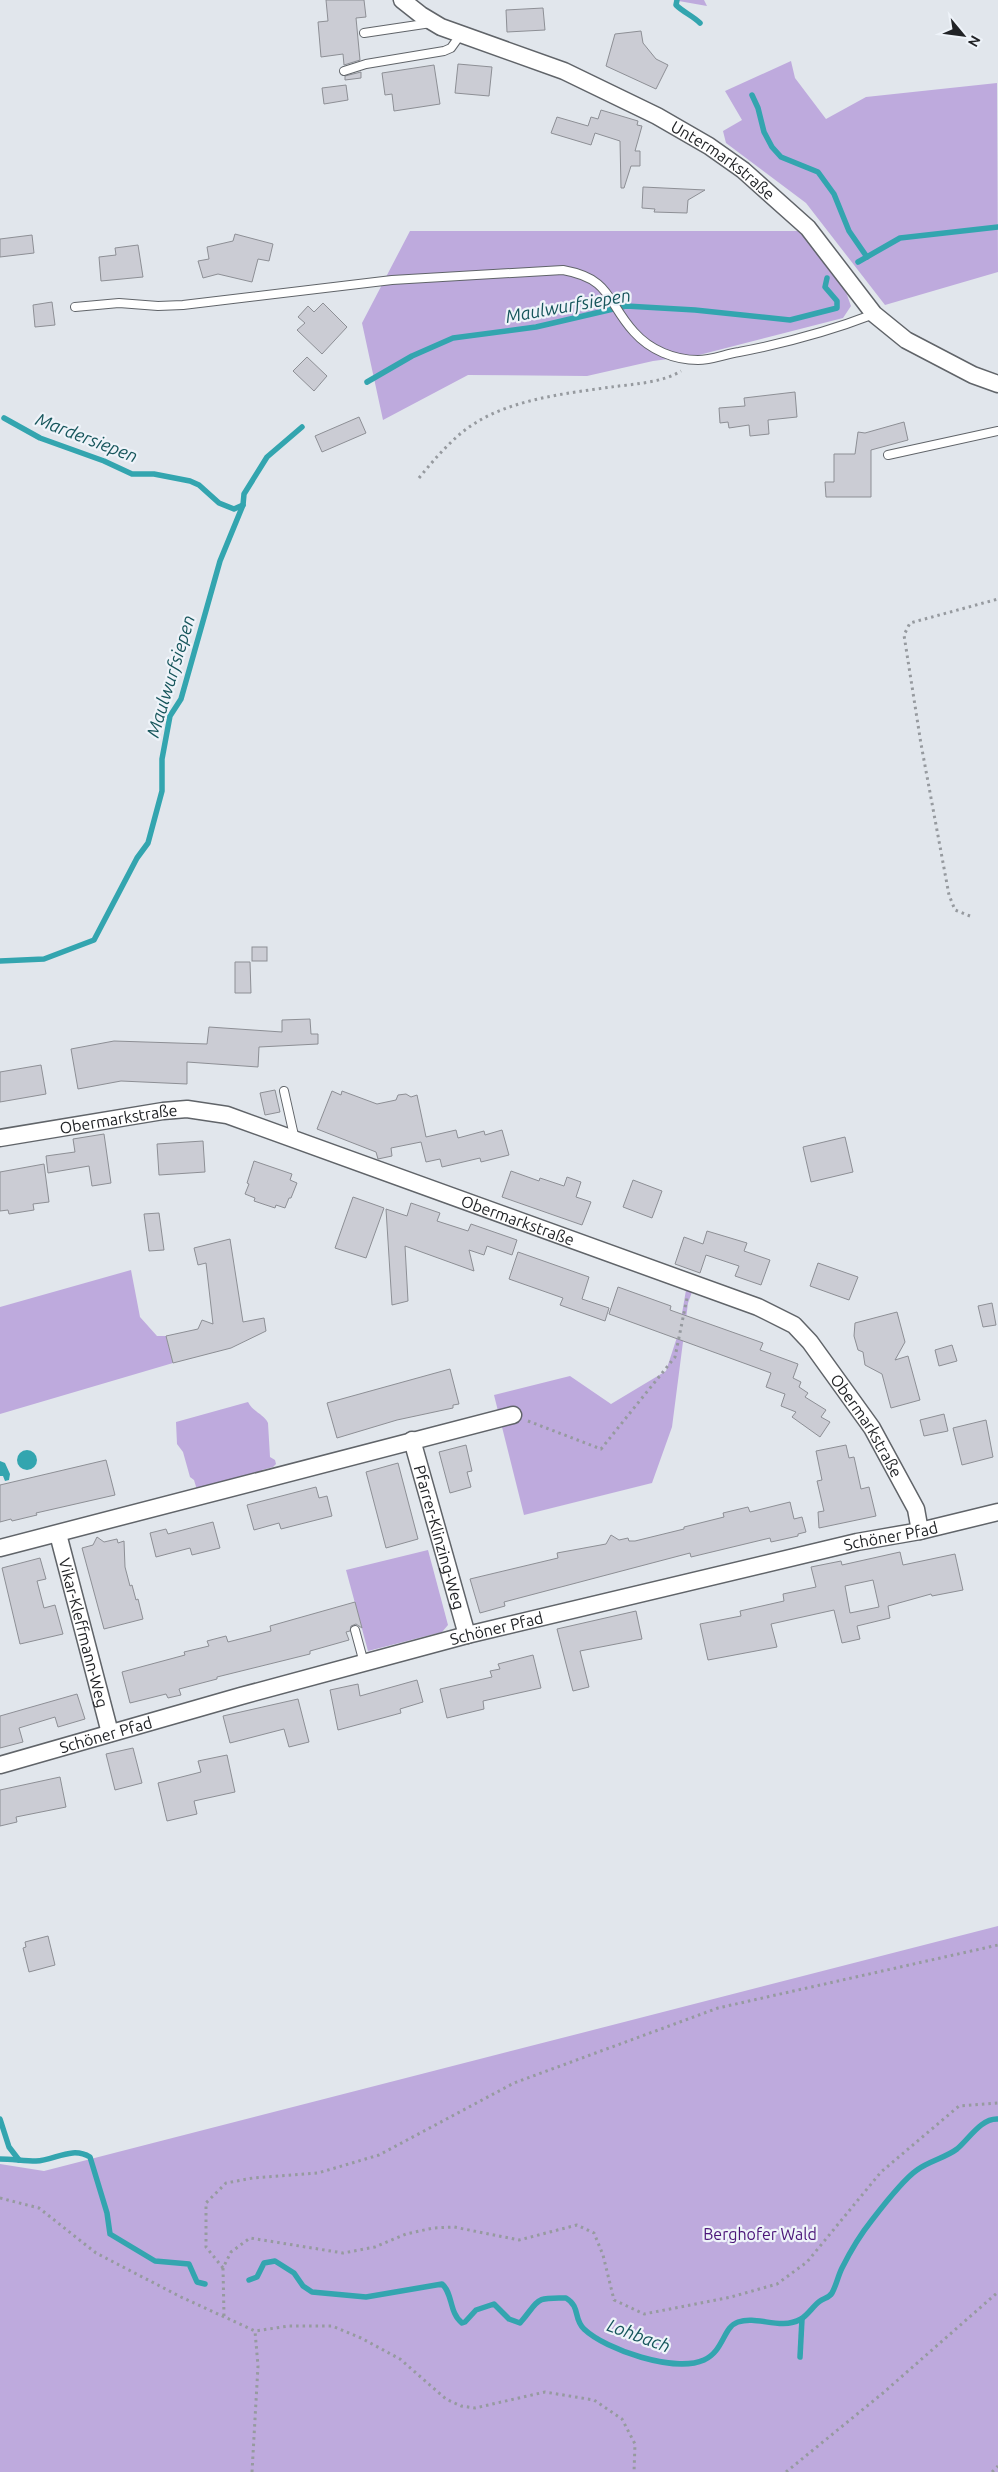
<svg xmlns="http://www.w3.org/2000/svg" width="998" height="2472" font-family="Ubuntu,sans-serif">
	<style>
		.green { fill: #beaadd }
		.water { fill: #33a5af }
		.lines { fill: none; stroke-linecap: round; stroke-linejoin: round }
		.stream { stroke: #33a5af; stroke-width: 5.5 }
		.building { fill: #cbccd4; stroke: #8d8f95; fill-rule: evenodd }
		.service-casing { stroke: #606469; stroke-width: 10 }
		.minor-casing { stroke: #606469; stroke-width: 19 }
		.path { stroke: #969a9f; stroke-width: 3; stroke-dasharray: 2.5 4; stroke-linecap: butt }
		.service { stroke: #fff; stroke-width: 8 }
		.minor { stroke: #fff; stroke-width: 16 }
		.labels { text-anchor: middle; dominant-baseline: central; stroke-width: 4.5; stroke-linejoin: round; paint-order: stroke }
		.street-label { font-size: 16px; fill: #212326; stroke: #eef3f9 }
		.park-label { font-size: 16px; fill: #4b1679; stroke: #eef3f9 }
		.water-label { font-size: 18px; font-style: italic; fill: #16555b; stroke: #eef3f9 }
	</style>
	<rect width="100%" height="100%" fill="#e1e6ec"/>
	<g class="green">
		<path d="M 673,0 L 704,0 L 707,6 Z"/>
		<path d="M 791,61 L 795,78 L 826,119 L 866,97 L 997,83 L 998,272 L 885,305 L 806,203 L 726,143 L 723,131 L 742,120 L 725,91 Z"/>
		<path d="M 410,231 L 800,231 L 846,292 L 851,306 L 843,318 L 699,355 L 653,361 L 587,376 L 468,375 L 383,420 L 362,323 Z"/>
		<path d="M 131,1270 L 140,1317 L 157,1336 L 166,1336 L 173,1363 L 0,1414 L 0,1307 Z"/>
		<path d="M 686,1290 L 692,1292 L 688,1303 L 672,1427 L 652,1483 L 524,1515 L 494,1395 L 570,1376 L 611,1404 L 666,1371 L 679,1331 Z"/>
		<path d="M 248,1402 C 253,1412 264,1414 268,1423 L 270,1457 L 275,1460 L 276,1464 L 273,1467 L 262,1470 L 263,1475 L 198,1493 L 194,1480 L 190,1477 L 183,1452 L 177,1444 L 176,1422 Z"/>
		<path d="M 428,1550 L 448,1625 L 442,1632 L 368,1651 L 346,1570 Z"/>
		<path d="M 998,1926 L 998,2472 L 0,2472 L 0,2164 L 44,2171 Z"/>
	</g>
	<g class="water">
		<circle cx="27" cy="1460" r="10"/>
		<path d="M 0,1461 L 5,1463 L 10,1474 L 9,1480 L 5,1481 L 3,1476 L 0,1476 Z"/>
	</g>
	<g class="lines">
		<g class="stream">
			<path d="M 677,0 L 676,5 C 683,12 693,16 700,23"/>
			<path d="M 752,95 L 758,108 L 764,132 L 772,147 L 781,157 L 818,172 L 834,194 L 849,231 L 867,257"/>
			<path d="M 858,262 L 900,238 L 998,227"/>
			<path d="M 367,382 L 412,356 L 453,338 L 536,327 L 626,306 L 695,310 L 790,320 L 837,308 L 837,301 L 825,287 L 827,278"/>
			<path d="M 4,418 L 40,438 L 104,461 L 132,474 L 154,474 L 190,481 L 199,485 L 219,503 L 234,509 L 243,505"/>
			<path d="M 0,961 L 44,959 L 94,940 L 137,858 L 148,843 L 162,791 L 162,759 L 170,716 L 181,699 L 220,561 L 243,505 L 244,494 L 267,457 L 302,427"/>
			<path d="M 0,2119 L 9,2147 L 19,2160"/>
			<path d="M 0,2159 C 12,2159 24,2161 36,2161 C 55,2160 72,2146 90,2157 L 107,2213 L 110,2234 L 155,2261 L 189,2264 L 197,2282 L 205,2284"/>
			<path d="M 249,2280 L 257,2277 L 264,2263 L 275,2261 L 294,2273 L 303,2286 L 312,2292 L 366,2297 L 442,2284 C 453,2293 449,2313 462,2323 L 465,2322 L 476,2310 L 494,2304 L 509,2319 L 520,2323 C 540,2300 533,2297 566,2298 C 581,2307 573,2319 584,2329 C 606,2350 675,2373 704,2360 C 724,2351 723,2327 738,2322 C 758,2315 780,2331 801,2319 C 808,2315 813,2306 820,2301 C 824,2298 829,2298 832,2293 C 836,2286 838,2276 842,2268 C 850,2252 860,2235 872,2220 C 882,2207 904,2179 917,2170 C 929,2161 945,2158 957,2149 C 969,2139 981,2118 998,2119"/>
			<path d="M 800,2357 L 802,2319"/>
		</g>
	</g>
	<g class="building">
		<path d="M 326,0 L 364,0 L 366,17 L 356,18 L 360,60 L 344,65 L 343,54 L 321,57 L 318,22 L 328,21 Z"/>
		<path d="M 543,8 L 545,30 L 507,32 L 506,10 Z"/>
		<path d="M 641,31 L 643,43 L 656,59 L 668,65 L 656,89 L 606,66 L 615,34 Z"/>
		<path d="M 458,64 L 492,67 L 489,96 L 455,93 Z"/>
		<path d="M 434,65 L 440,104 L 394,111 L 392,94 L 385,95 L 382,73 Z"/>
		<path d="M 361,72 L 361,78 L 345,80 L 345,76 Z"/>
		<path d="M 346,85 L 348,100 L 324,104 L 322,88 Z"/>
		<path d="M 601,110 L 638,121 L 637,125 L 642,126 L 635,151 L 640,151 L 640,166 L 631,166 L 624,188 L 621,188 L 620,141 L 595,133 L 591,145 L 551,133 L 557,117 L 588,126 L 591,117 L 598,119 Z"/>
		<path d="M 643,187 L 705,190 L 688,200 L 687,213 L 654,212 L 655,209 L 642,208 Z"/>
		<path d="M 235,234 L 273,244 L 269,261 L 258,259 L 252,282 L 218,274 L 203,278 L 198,261 L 209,259 L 207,247 L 233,241 Z"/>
		<path d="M 32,235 L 34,253 L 0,257 L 0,239 Z"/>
		<path d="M 138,245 L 143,277 L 101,281 L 99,257 L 116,255 L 115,248 Z"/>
		<path d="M 52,302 L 55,325 L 35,327 L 33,305 Z"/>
		<path d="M 323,303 L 347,327 L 322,354 L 297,330 L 305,323 L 298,317 L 308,306 L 314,312 Z"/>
		<path d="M 307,357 L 327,376 L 314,391 L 293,371 Z"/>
		<path d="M 795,392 L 797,417 L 768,420 L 769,434 L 750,436 L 749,425 L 729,428 L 728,422 L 720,423 L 719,408 L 745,406 L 744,398 Z"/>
		<path d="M 359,417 L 366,433 L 322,452 L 315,436 Z"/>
		<path d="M 904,422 L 908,440 L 871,450 L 871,497 L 826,497 L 825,482 L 834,482 L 834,454 L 855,454 L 858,432 L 865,433 Z"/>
		<rect x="252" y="947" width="15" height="14"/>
		<path d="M 235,962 L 250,962 L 251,993 L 235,993 Z"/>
		<path d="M 310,1019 L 311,1034 L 318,1034 L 318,1044 L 259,1047 L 258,1067 L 187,1062 L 187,1084 L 121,1081 L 78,1089 L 71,1049 L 114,1041 L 207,1044 L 209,1027 L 282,1032 L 282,1020 Z"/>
		<path d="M 41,1065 L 46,1094 L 0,1102 L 0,1072 Z"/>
		<path d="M 275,1090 L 280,1112 L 265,1115 L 260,1093 Z"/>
		<path d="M 332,1091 L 341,1095 L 342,1091 L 377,1104 L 396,1100 L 398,1095 L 406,1094 L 411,1097 L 417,1095 L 426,1137 L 456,1130 L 458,1138 L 484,1131 L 485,1135 L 502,1130 L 509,1155 L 481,1162 L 480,1158 L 442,1167 L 440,1159 L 426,1162 L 421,1142 L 391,1148 L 392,1156 L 378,1159 L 376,1152 L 317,1129 Z"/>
		<path d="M 104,1134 L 111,1183 L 92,1186 L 89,1166 L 48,1173 L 46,1156 L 75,1152 L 73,1139 Z"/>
		<path d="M 845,1137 L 853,1172 L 811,1182 L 803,1147 Z"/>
		<path d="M 203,1141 L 205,1172 L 159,1175 L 157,1144 Z"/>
		<path d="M 254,1161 L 292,1174 L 290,1180 L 297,1183 L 291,1198 L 289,1198 L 285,1208 L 276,1205 L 275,1208 L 254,1201 L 255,1198 L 245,1194 L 249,1184 L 247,1183 Z"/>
		<path d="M 44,1164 L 49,1202 L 33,1204 L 34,1210 L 9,1214 L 8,1210 L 0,1211 L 0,1172 Z"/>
		<path d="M 511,1171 L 539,1181 L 540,1178 L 564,1186 L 567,1177 L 581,1182 L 576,1197 L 591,1202 L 582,1225 L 502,1197 Z"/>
		<path d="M 633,1180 L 662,1191 L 652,1218 L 623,1207 Z"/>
		<path d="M 353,1197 L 384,1208 L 366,1258 L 335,1248 Z"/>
		<path d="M 411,1203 L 440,1213 L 437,1221 L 468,1231 L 471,1224 L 517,1240 L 512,1255 L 487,1246 L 484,1255 L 469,1250 L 474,1271 L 405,1246 L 408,1301 L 392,1305 L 386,1209 L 407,1216 Z"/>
		<path d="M 159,1213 L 164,1250 L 149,1251 L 144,1214 Z"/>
		<path d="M 707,1231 L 747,1243 L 744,1251 L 770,1260 L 761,1285 L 735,1276 L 739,1266 L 706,1255 L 700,1273 L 675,1264 L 684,1237 L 703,1244 Z"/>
		<path d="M 230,1239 L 243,1322 L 264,1318 L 266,1331 L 231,1348 L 173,1363 L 166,1336 L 198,1329 L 202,1320 L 213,1324 L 206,1263 L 198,1265 L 194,1248 Z"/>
		<path d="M 518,1252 L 589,1277 L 582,1299 L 609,1308 L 605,1321 L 560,1305 L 563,1298 L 509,1279 Z"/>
		<path d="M 818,1263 L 858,1277 L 849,1300 L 810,1286 Z"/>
		<path d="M 618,1287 L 671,1306 L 670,1310 L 763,1343 L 760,1350 L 798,1364 L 793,1378 L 801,1382 L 799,1387 L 808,1393 L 805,1397 L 826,1410 L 821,1417 L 830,1422 L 820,1437 L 792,1417 L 796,1412 L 781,1406 L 785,1394 L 766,1387 L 771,1373 L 609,1314 Z"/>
		<path d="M 992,1303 L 996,1325 L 983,1327 L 978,1306 Z"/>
		<path d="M 897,1312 L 905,1342 L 895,1360 L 908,1356 L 920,1400 L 891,1408 L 882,1374 L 865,1365 L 863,1352 L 858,1350 L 854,1336 L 855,1323 Z"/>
		<path d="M 952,1345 L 957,1361 L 939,1366 L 935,1350 Z"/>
		<path d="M 450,1369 L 459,1404 L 453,1405 L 453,1408 L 397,1420 L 337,1438 L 327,1403 Z"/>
		<path d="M 944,1414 L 948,1431 L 924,1436 L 920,1420 Z"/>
		<path d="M 986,1420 L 993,1457 L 962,1465 L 953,1428 Z"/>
		<path d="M 466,1445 L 472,1471 L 467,1472 L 471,1487 L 450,1493 L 439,1452 Z"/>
		<path d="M 846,1445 L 849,1458 L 854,1457 L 861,1489 L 869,1487 L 876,1516 L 819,1528 L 818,1512 L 824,1511 L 817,1481 L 822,1480 L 816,1451 Z"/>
		<path d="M 106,1460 L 115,1495 L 36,1513 L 37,1515 L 12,1521 L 11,1519 L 0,1522 L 0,1485 Z"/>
		<path d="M 398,1463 L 418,1539 L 386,1548 L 366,1472 Z"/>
		<path d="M 316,1487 L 319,1498 L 327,1496 L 332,1516 L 281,1529 L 279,1523 L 254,1530 L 247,1505 Z"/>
		<path d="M 790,1502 L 794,1519 L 802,1517 L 806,1532 L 798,1534 L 798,1536 L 771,1542 L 770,1538 L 691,1557 L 690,1553 L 504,1602 L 505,1606 L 480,1613 L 470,1579 L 558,1558 L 557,1553 L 606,1544 L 611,1535 L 619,1540 L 628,1538 L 629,1541 L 635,1541 L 684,1529 L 684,1527 L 724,1517 L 723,1513 L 748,1507 L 750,1512 Z"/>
		<path d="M 213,1522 L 220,1548 L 192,1555 L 190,1548 L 156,1557 L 150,1533 L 166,1529 L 168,1534 Z"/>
		<path d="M 97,1537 L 104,1542 L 117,1539 L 118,1543 L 124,1541 L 125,1567 L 130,1586 L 132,1585 L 136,1600 L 138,1599 L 143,1619 L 104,1629 L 82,1548 L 93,1545 Z"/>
		<path d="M 900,1552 L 903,1565 L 955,1554 L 963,1590 L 932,1596 L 931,1594 L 888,1606 L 890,1618 L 857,1626 L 860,1639 L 842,1643 L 834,1610 L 771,1624 L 777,1647 L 708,1660 L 700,1624 L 741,1616 L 740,1611 L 784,1601 L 783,1594 L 816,1587 L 811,1567 L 841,1561 L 842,1565 ZM 873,1580 L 879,1607 L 850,1613 L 845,1586 Z"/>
		<path d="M 40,1558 L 46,1579 L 37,1581 L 44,1608 L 55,1605 L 63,1634 L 20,1644 L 2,1568 Z"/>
		<path d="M 355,1602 L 362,1628 L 356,1624 L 351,1626 L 350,1631 L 346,1632 L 349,1640 L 310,1651 L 310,1654 L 217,1677 L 217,1679 L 179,1689 L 181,1695 L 168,1698 L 166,1694 L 130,1703 L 122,1672 L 185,1655 L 184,1652 L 209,1646 L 207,1641 L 226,1636 L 228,1642 L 271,1631 L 270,1626 Z"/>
		<path d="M 636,1611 L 642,1639 L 580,1651 L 589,1687 L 573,1691 L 557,1629 Z"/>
		<path d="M 533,1655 L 541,1688 L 483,1701 L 484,1709 L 447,1718 L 440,1689 L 492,1677 L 490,1671 L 500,1669 L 498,1664 Z"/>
		<path d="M 417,1680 L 423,1702 L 400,1709 L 401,1713 L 338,1730 L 330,1690 L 358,1684 L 360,1696 Z"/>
		<path d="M 77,1694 L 85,1719 L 58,1727 L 55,1717 L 19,1728 L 23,1742 L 0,1748 L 0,1716 Z"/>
		<path d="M 298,1699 L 309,1742 L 289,1747 L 284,1729 L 230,1743 L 223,1716 Z"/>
		<path d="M 133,1748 L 142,1783 L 115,1790 L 106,1754 Z"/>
		<path d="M 227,1755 L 235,1792 L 194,1801 L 197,1814 L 167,1821 L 158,1783 L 201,1772 L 198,1761 Z"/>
		<path d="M 60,1777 L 66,1807 L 16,1817 L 17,1822 L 0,1826 L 0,1790 Z"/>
		<path d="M 48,1936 L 55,1965 L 29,1972 L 23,1948 L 26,1947 L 25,1942 Z"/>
	</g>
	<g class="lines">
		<g class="service-casing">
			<g id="service">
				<path d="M 364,33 L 431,23"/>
				<path d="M 344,71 L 366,64 L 444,51 L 451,48 L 461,34"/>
				<path d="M 75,307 L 119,303 L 158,306 L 183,305 L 392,280 L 563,270 C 612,279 606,301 634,332 C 650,350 674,360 698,360 C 711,360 726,354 739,352 C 786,343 830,331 874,314"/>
				<path d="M 888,455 L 998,431"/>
				<path d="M 284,1091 L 295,1140"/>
				<path d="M 355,1630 L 364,1663"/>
			</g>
		</g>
		<g class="minor-casing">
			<g id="minor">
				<path id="s1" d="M 402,0 L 421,15 L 441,27 L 564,71 L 657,116 L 709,146 L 743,170 L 808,228 L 874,314 L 906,340 L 973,375 L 998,384"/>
				<path id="s2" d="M 0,1138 L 163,1111 L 187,1109 L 227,1115 L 758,1307 L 794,1325 L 810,1342 L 872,1428 L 916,1509 L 920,1531"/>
				<path id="s3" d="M 412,1440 L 467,1635"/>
				<path id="s4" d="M 58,1534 L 110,1733"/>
				<path d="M 0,1548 L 513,1415"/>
				<path id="s5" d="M 0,1765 L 241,1696 L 467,1635 L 857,1542 L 920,1531 L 998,1512"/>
			</g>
		</g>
		<g class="path">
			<path d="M 419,478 C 432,462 445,447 460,434 C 500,400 562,394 611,387 C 633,384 662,383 681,371"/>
			<path d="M 970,916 L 955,910 L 949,895 L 921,744 L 904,635 L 910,623 L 998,599"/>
			<path d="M 528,1421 L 601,1449 L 675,1357 L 687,1298"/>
			<path d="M 0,2198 L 39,2208 L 96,2253 L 181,2297 L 255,2331 L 289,2326 L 332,2326 L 361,2338 L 400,2359 L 446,2399 L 461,2406 L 475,2408 L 545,2392 L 594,2400 L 622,2419 L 635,2444 L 634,2472"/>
			<path d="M 223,2268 L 206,2247 L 206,2203 L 226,2183 L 253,2178 L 318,2173 L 379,2155 L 514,2083 L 718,2008 L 998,1945"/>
			<path d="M 224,2316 L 223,2268 L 231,2252 L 250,2238 L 343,2253 L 375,2247 L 406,2234 L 433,2228 L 454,2227 L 519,2240 L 577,2225 L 594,2233 L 603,2255 L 614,2300 L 644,2314 L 731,2297 L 777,2284 L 807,2262 L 881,2172 L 959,2106 L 998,2103"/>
			<path d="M 252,2472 L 258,2366 L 255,2331"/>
			<path d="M 786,2472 L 883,2393 L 998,2292"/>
			<path d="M 992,2472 L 998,2466"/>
		</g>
		<use href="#service" class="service"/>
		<use href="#minor" class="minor"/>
	</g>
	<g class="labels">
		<g class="street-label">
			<text stroke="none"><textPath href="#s1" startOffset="361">Untermarkstraße</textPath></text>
			<text stroke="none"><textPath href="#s2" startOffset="120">Obermarkstraße</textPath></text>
			<text stroke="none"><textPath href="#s2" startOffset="539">Obermarkstraße</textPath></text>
			<text stroke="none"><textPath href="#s2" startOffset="959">Obermarkstraße</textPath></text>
			<text stroke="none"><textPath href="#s5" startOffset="920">Schöner Pfad</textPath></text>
			<text stroke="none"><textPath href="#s3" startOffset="101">Pfarrer-Klinzing-Weg</textPath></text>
			<text stroke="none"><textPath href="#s5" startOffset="515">Schöner Pfad</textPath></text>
			<text stroke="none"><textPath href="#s4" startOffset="102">Vikar-Kleffmann-Weg</textPath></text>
			<text stroke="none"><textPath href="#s5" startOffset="110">Schöner Pfad</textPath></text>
		</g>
		<g class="park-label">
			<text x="760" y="2234">Berghofer Wald</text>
		</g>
		<g class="water-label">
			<text transform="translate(568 305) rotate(-10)">Maulwurfsiepen</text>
			<text transform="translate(87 437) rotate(21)">Mardersiepen</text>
			<text transform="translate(170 676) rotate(-73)">Maulwurfsiepen</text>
			<text transform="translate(639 2335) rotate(20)">Lohbach</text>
		</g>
	</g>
	<g transform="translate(963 35) rotate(119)" stroke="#eef3f9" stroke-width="4" paint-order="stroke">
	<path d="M0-4L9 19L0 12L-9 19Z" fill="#212326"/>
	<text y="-8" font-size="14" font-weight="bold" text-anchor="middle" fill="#212326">N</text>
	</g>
</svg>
